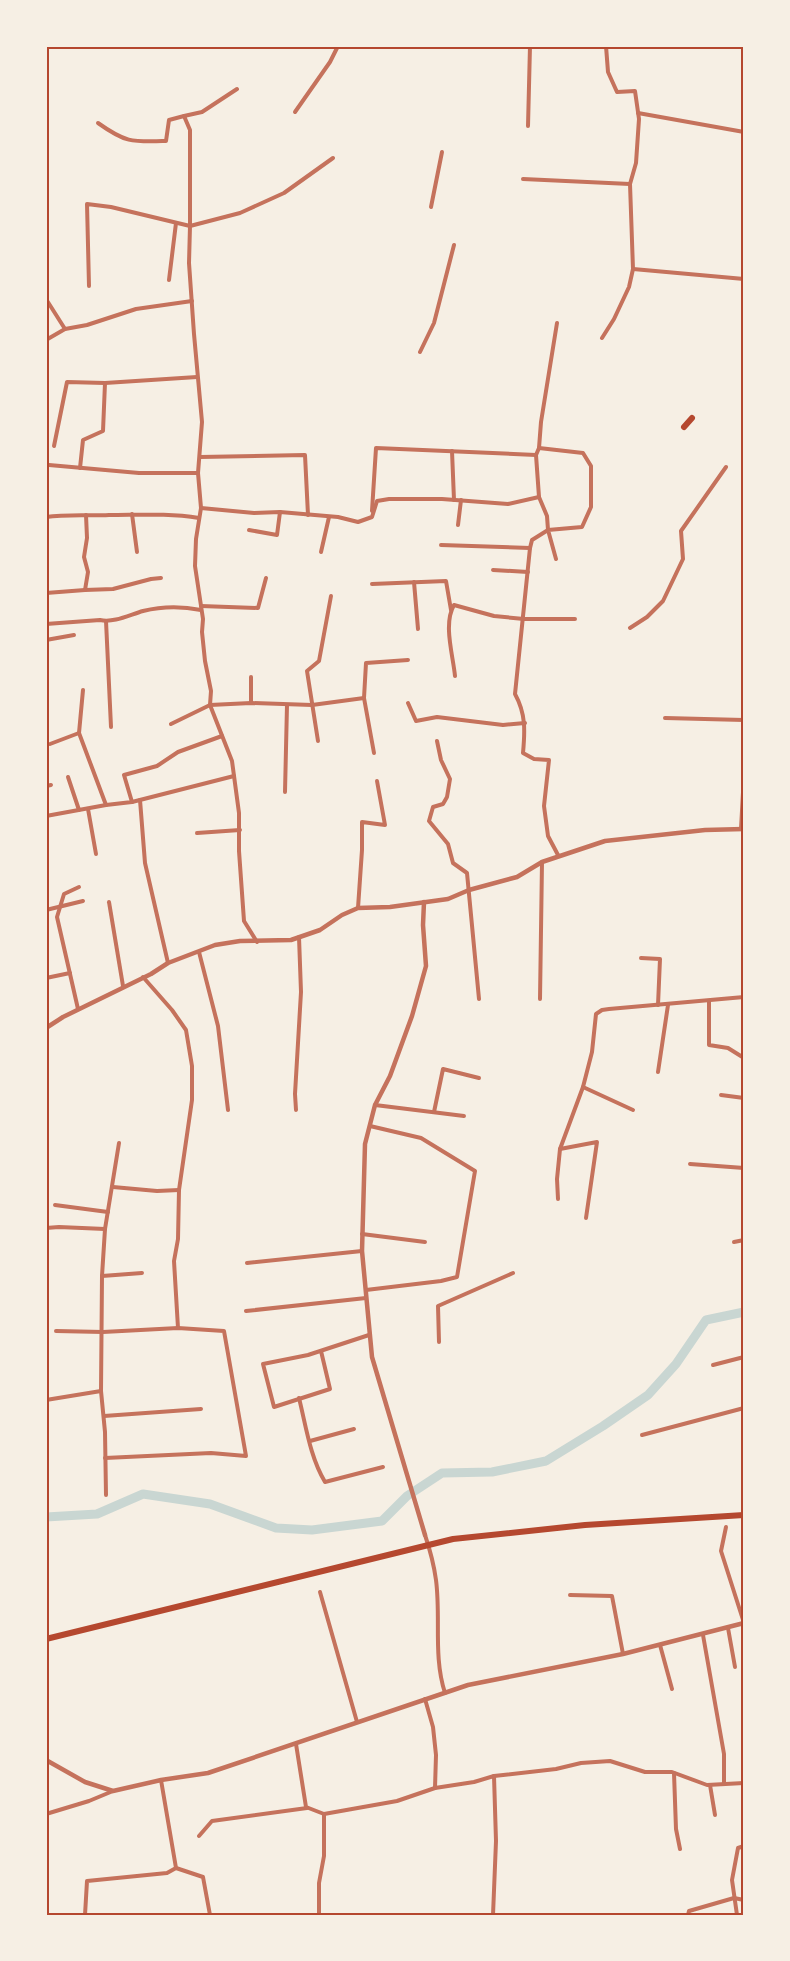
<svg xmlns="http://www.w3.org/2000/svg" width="790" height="1961" font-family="Cabin,sans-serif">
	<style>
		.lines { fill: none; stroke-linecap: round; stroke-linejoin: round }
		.canal { stroke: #c9d6d2; stroke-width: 9 }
		.minor { stroke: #c5725c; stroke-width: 4 }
		.tertiary { stroke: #c5725c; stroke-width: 4.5 }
		.trunk { stroke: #b5482f; stroke-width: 6 }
		.neatline { fill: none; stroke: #b5482f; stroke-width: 2 }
	</style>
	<rect width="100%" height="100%" fill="#f6efe4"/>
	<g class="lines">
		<path class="canal" d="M 46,1517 L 97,1514 L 143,1494 L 210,1504 L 276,1528 L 312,1530 L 382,1521 L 407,1496 L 442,1473 L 492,1472 L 546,1461 L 603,1426 L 648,1395 L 676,1364 L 706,1320 L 744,1312"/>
		<g class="minor">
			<path d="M 295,112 L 330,62 L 338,46"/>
			<path d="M 638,113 L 744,132"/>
			<path d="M 98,123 C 126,143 132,142 166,141 L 169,120 L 184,116"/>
			<path d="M 528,126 L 530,46"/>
			<path d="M 523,179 L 630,184"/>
			<path d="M 431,207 L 442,152"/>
			<path d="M 633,269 L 744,279"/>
			<path d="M 169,280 L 176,223"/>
			<path d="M 89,286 L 87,204 L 111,207 L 190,226 L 190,130 L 184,116 L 202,112 L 237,89"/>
			<path d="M 46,299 L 65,329"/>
			<path d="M 557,323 L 541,422 L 539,448 L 536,455 L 539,497 L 547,516 L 548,530 L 532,540 L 530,548 L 515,694 C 526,714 525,731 523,753 L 534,759 L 549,760 L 544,806 L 548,836 L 558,855"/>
			<path d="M 602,338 L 614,319 L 629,287 L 633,269 L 630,184 L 636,163 L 639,119 L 635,91 L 617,92 L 608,72 L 606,46"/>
			<path d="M 46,340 L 65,329 L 87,325 L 136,309 L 192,301"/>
			<path d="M 420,352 L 434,323 L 454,245"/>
			<path d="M 54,446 L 67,382 L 105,383 L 197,377"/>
			<path d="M 539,448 L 583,453 L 591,466 L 591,507 L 582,527 L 548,530 L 556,559"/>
			<path d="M 452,451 L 454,500"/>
			<path d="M 200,457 L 305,455 L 308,515"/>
			<path d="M 49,465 L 139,473 L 198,473"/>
			<path d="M 80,468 L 83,440 L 103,431 L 105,383"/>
			<path d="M 201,508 L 254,513 L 280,512 L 338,517 L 358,522 L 372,517 L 377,501 L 389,499 L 442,499 L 508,504 L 539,497"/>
			<path d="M 372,511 L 376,448 L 536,455"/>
			<path d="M 132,514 L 137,552"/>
			<path d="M 86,515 L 87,538 L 84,557 L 88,572 L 85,590 L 113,589 L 151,579 L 161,578"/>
			<path d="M 46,517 C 67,514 88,516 109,515 C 139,515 168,513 199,518"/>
			<path d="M 458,525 L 461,500"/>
			<path d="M 249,530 L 277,535 L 280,512"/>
			<path d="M 441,545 L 530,548"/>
			<path d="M 321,552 L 329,517"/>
			<path d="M 493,570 L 528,572"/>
			<path d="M 414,582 L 418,629"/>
			<path d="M 372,584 L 446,581 L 451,610"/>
			<path d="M 46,593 L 85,590"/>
			<path d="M 201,606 L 258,608 L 266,578"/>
			<path d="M 106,621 L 111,727"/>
			<path d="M 46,624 L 100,620 C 114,623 129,615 143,611 C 163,606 181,606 201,610"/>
			<path d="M 630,628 L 647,617 L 663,601 L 683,559 L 681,531 L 726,467"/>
			<path d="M 46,640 L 74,635"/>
			<path d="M 455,676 C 453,655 443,624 454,605 L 494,616 L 524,619 L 575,619"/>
			<path d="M 83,690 L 79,733 L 106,805"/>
			<path d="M 251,703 L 251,677"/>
			<path d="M 408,703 L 416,721 L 437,717 L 503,725 L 525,723"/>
			<path d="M 665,718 L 744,720"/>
			<path d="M 171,724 L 210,705 L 251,703 L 312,705 L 364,698"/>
			<path d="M 318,741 L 307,671 L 319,661 L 331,596"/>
			<path d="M 437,741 L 441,760 L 450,779 L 447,797 L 443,804 L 433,807 L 429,821 L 448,844 L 453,863 L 467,873 L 479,999"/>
			<path d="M 50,744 L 79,733"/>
			<path d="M 374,753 L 364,698 L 366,663 L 408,660"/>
			<path d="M 68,777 L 79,810"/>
			<path d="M 46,786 L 51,785"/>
			<path d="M 285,792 L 287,705"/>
			<path d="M 140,800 L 145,863 L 168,963"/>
			<path d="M 132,802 L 234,776"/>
			<path d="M 88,809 L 96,854"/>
			<path d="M 46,816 L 106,805 L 132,802 L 124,775 L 157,766 L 178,752 L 222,736"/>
			<path d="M 741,829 L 744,774"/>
			<path d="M 197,833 L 240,830"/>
			<path d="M 109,902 L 123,986"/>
			<path d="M 358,908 L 362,850 L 362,822 L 385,825 L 377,781"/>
			<path d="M 46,910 L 83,901"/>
			<path d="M 257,942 L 244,921 L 239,851 L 239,813 L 232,761 L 210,705 L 211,691 L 205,661 L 202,632 L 203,619 L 195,566 L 196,539 L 201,508 L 198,473 L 202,422 L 194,334 L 189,263 L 190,226 L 240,213 L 284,193 L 333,158"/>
			<path d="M 199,952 L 218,1026 L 228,1110"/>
			<path d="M 641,958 L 660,959 L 658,1005"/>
			<path d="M 143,977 L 172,1010 L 186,1030 L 192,1066 L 192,1100 L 179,1190 L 178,1239 L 174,1261 L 178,1328"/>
			<path d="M 46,978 L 70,973"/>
			<path d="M 540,999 L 542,862"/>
			<path d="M 709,1001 L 709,1045 L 728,1048 L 744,1058"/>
			<path d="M 78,1009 L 57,917 L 64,894 L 79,887"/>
			<path d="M 658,1072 L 668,1005"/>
			<path d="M 583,1087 L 633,1110"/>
			<path d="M 721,1095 L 744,1098"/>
			<path d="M 375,1105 L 464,1116"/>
			<path d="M 296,1110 L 295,1094 L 301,992 L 299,937"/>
			<path d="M 434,1112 L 443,1069 L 479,1078"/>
			<path d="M 560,1149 L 597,1142 L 586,1218"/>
			<path d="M 690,1164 L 744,1168"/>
			<path d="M 113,1187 L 157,1191 L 179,1190"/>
			<path d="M 558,1199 L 557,1179 L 560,1149 L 583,1087 L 592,1052 L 596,1014 L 602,1010 L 609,1009 L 744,997"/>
			<path d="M 55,1205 L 108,1212"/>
			<path d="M 46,1228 L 59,1227 L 105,1229"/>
			<path d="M 362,1234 L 425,1242"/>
			<path d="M 734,1242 L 744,1240"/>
			<path d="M 247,1263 L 362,1251"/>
			<path d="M 102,1276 L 142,1273"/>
			<path d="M 366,1290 L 441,1281 L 457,1277 L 475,1171 L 421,1138 L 370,1126"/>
			<path d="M 246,1311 L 366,1298"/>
			<path d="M 56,1331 L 103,1332 L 178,1328 L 224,1331 L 246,1456 L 211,1453 L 105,1458"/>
			<path d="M 439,1342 L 438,1306 L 513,1273"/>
			<path d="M 321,1351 L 330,1389 L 274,1407 L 263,1364 L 308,1355 L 369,1335"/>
			<path d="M 713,1365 L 744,1357"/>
			<path d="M 299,1398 C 306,1426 310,1457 325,1482 L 383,1467"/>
			<path d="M 46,1400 L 101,1391"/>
			<path d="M 104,1416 L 201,1409"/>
			<path d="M 642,1435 L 744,1408"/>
			<path d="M 310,1441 L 354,1429"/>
			<path d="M 106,1495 L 105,1432 L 101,1391 L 102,1276 L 105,1229 L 119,1143"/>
			<path d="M 726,1527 L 721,1551 L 744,1623"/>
			<path d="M 425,1535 C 430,1550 434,1565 436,1580 C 441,1618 433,1656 445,1693"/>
			<path d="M 320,1592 L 357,1722"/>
			<path d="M 570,1595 L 612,1596 L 623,1654"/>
			<path d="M 728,1628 L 735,1667"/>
			<path d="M 703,1635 L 724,1754 L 724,1784"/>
			<path d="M 660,1645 L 672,1689"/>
			<path d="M 425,1699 L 433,1727 L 436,1755 L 435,1788 L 474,1782 L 494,1776 L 496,1841 L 493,1915"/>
			<path d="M 296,1744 L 306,1807 L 324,1814 L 397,1801 L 435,1788"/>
			<path d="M 674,1773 L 676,1829 L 680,1849"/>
			<path d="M 494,1776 L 556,1769 L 581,1763 L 610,1761 L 645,1772 L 672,1772 L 707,1785 L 744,1783"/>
			<path d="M 161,1780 L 176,1868 L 203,1877 L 210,1915"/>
			<path d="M 710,1785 L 715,1815"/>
			<path d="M 46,1814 L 89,1801 L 113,1791"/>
			<path d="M 199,1836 L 212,1821 L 307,1808"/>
			<path d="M 85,1915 L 87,1881 L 167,1873 L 176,1868"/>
			<path d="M 319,1915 L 319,1883 L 324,1856 L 324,1814"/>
			<path d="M 688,1915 L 689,1911 L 734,1898 L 744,1900"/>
			<path d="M 737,1915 L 732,1880 L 738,1848 L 744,1846"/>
		</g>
		<g class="tertiary">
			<path d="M 424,902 L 423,925 L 426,966 L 412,1016 L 390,1076 L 375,1105 L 365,1144 L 362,1251 L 372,1357 L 425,1535"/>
			<path d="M 46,1028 L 63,1017 L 151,974 L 168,963 L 215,945 L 240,941 L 291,940 L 320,930 L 342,915 L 358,908 L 390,907 L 448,899 L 469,890 L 517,877 L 542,862 L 605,841 L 705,830 L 744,829"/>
			<path d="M 46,1760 L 85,1782 L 113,1791 L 161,1780 L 208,1773 L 468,1685 L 623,1654 L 744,1623"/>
		</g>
		<g class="trunk">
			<path d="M 684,427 L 692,418"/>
			<path d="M 46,1639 L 453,1539 L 585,1525 L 744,1515"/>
		</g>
	</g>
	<rect width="790" height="1961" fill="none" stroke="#f6efe4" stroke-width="95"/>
	<rect x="48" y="48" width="694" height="1866" class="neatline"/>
</svg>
